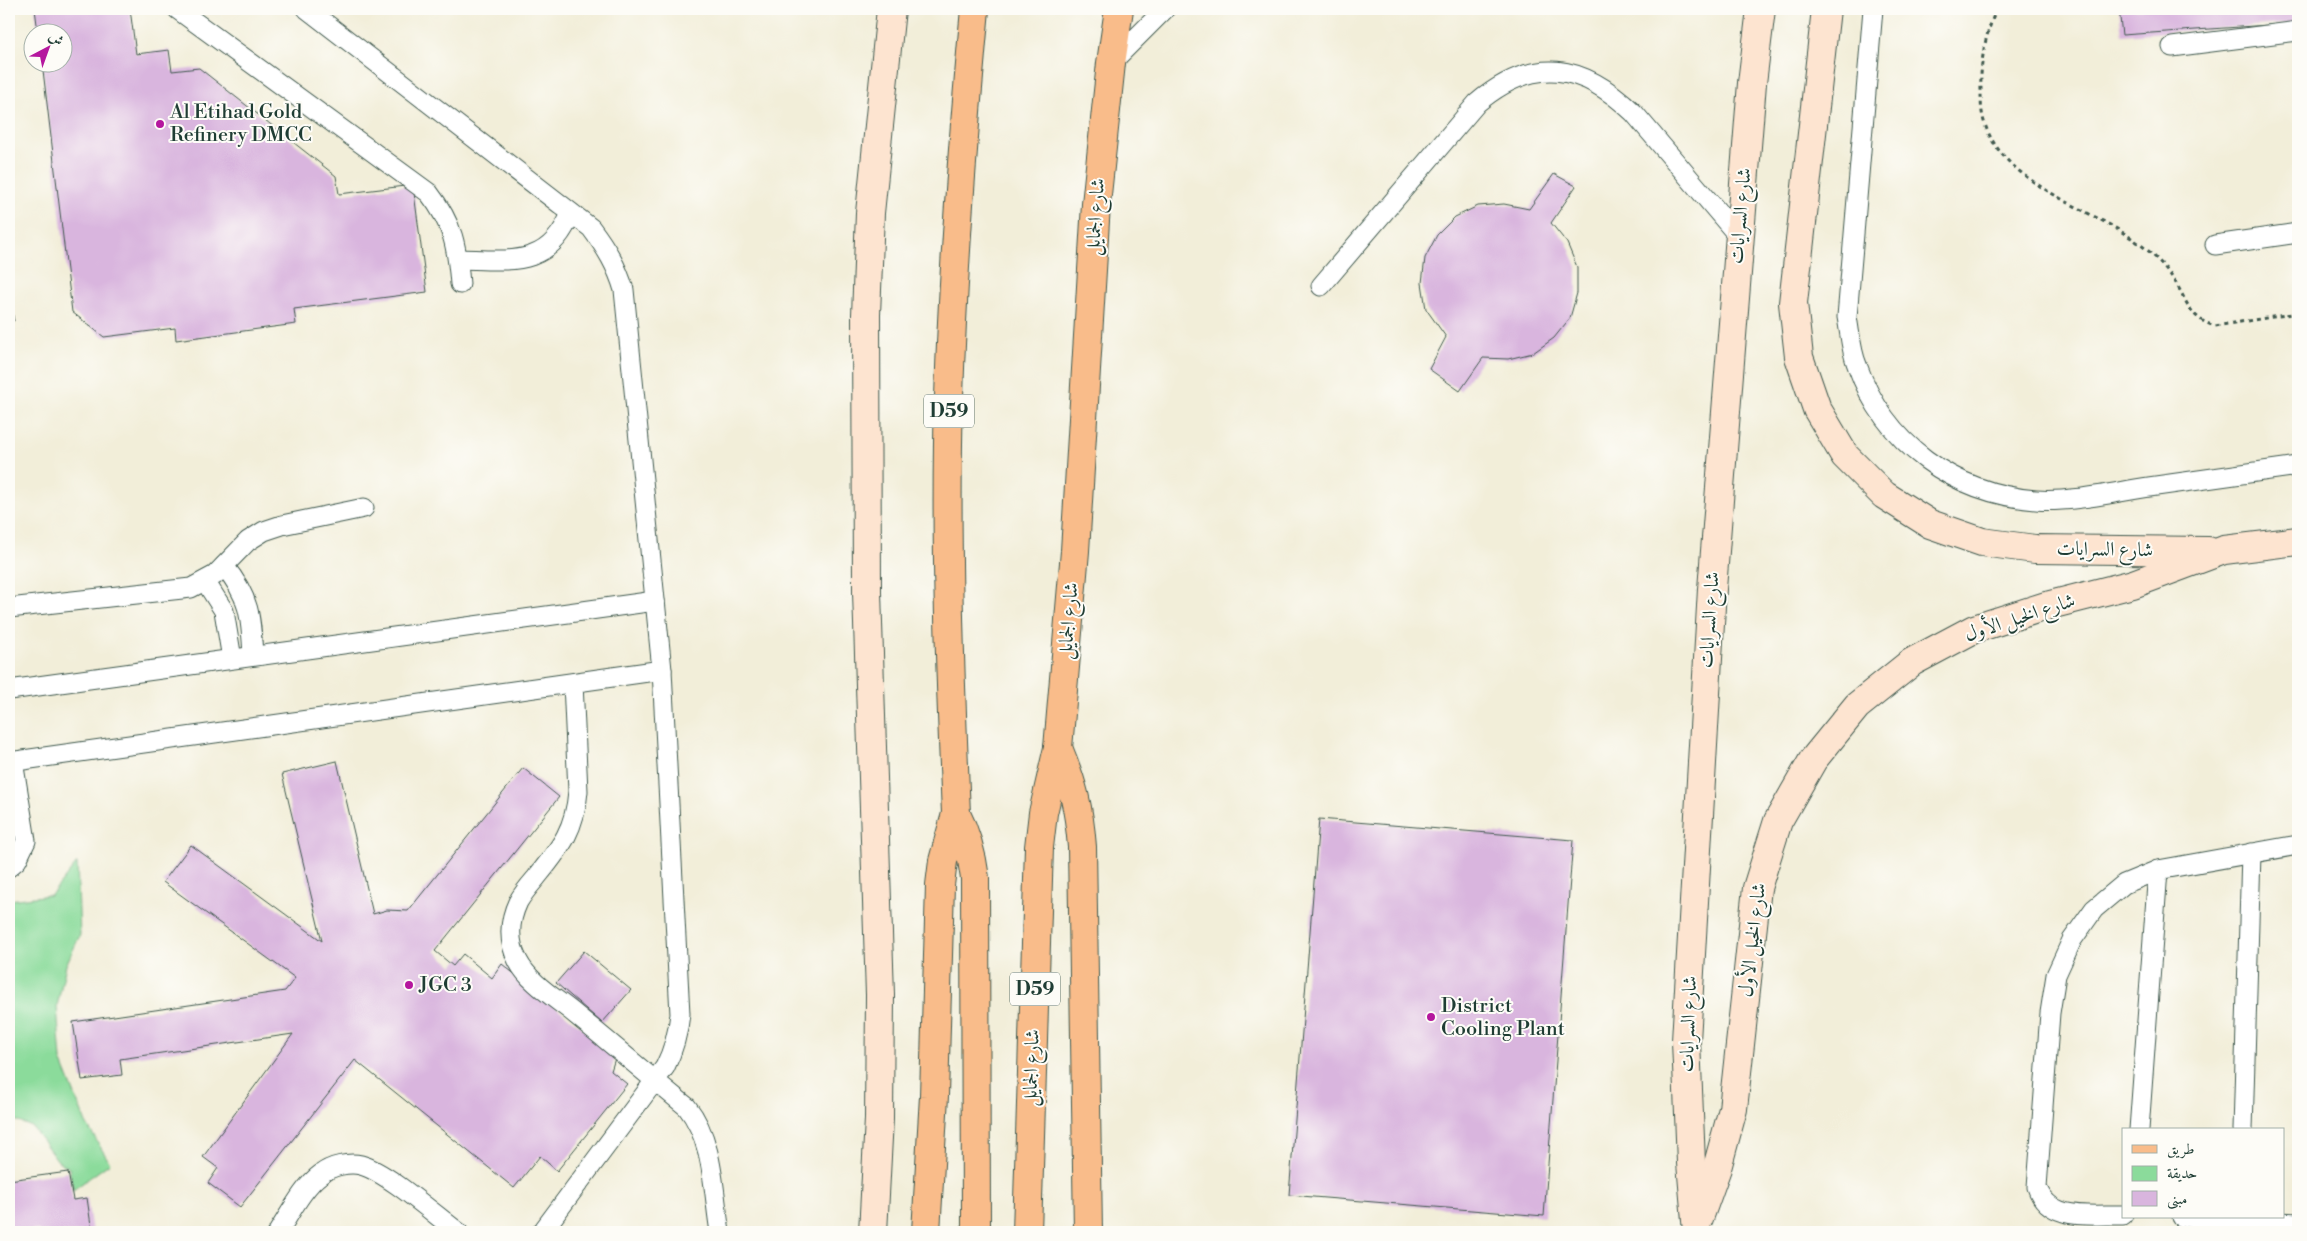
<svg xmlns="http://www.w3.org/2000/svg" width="2307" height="1241" font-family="'Libre Bodoni',Amiri,serif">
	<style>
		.green { fill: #8bdb9b; stroke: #558c68 }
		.building { fill: #d9b5de }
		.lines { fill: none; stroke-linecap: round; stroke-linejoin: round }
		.lane-casing { stroke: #3f584d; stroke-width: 21 }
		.secondary-casing { stroke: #3f584d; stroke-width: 30 }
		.primary-casing { stroke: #3f584d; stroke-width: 30 }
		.path { stroke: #3f584d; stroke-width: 3; stroke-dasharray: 4 4; stroke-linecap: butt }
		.lane { stroke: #fff; stroke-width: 19 }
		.secondary { stroke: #fde4d0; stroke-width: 28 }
		.primary { stroke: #f9bc8a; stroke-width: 28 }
		.poi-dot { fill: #b5179e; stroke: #fdfcf7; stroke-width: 2 }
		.labels { text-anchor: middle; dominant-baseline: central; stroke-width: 4; stroke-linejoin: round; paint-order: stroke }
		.shield { fill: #fdfcf7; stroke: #62766e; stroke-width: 1 }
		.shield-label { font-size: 19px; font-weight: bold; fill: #1f3d34 }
		.poi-label { font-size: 20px; fill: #1f3d34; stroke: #fdfcf7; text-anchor: start }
		.street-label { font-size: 20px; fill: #1f3d34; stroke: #fdfcf7 }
	</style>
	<rect width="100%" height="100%" fill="#fdfcf7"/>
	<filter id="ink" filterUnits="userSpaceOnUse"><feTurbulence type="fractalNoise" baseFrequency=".02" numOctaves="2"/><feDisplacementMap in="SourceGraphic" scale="10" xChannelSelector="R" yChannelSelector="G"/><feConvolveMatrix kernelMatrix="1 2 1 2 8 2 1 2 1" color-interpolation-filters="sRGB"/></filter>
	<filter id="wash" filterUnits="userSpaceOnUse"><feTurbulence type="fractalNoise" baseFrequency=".0096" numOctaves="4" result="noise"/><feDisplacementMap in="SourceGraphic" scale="20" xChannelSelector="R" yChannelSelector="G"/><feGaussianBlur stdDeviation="1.12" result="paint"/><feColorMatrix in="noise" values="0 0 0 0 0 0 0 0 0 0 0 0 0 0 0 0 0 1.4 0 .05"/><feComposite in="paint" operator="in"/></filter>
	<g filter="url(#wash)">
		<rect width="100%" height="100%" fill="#f2eed9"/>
		<path class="green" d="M 77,863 L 80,935 L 66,965 L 57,1006 L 61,1060 L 86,1123 L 110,1163 L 73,1190 L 69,1168 L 58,1161 L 32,1127 L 9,1118 L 9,900 L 51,895 Z"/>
		<g id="blocks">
			<g class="building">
				<path d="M 35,9 L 130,9 L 136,54 L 169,50 L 172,71 L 199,68 L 336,176 L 339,194 L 413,185 L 427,292 L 294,309 L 296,324 L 176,340 L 175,328 L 104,337 L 72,312 L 42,62 L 62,62 L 62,32 L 38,32 Z"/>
				<path d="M 2119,9 L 2298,9 L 2298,23 L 2122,35 Z"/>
				<path d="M 1554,174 L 1576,186 L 1551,223 L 1567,243 L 1577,267 L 1577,293 L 1570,318 L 1554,338 L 1533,353 L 1508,359 L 1483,358 L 1460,391 L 1429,369 L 1446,337 L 1426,309 L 1422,283 L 1425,258 L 1437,235 L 1455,217 L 1478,206 L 1504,204 L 1529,209 Z"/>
				<path d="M 9,294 L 14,321 L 9,321 Z"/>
				<path d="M 337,761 L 373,914 L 387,910 L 408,911 L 523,768 L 559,797 L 435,951 L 453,966 L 463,954 L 492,978 L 502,964 L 616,1055 L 611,1071 L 627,1084 L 557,1171 L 540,1156 L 514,1188 L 355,1060 L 240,1207 L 208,1183 L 218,1168 L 203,1157 L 293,1034 L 120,1059 L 122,1075 L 82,1080 L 73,1022 L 285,991 L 295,978 L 163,882 L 191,845 L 322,941 L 282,774 Z"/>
				<path d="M 1319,819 L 1573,840 L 1544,1216 L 1289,1195 Z"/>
				<path d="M 584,951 L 631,990 L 602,1023 L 556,983 Z"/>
				<path d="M 68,1172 L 73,1200 L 87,1198 L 92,1232 L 40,1232 L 40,1230 L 9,1232 L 9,1180 Z"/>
			</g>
		</g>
	</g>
	<g filter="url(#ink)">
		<use href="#blocks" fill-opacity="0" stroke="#3f584d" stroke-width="1"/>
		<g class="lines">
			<g class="lane-casing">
				<g id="lane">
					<path d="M 177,9 L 429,193 C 453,224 457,246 460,284"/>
					<path d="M 307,9 L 591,228 C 606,248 617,266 624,290 L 662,670 L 680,1014 C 678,1034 674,1049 665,1067 L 542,1232"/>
					<path d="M 1873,9 L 1847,317 C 1850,333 1851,351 1857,365 C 1885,444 1953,493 2036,500 C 2069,503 2115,492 2149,487 C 2198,480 2248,473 2298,466"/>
					<path d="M 2172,47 L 2298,31"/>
					<path d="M 1111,63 L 1165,9"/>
					<path d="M 2215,245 L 2298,233"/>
					<path d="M 458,259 C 509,260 549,269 571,213"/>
					<path d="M 1321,286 L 1477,103 C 1534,55 1582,63 1634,113 L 1740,238"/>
					<path d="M 224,566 C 250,597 251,617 253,656"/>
					<path d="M 205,581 L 224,611 L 232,659"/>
					<path d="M 9,608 L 191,588 L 215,575 L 248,541 L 264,531 L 282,525 L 364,508"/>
					<path d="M 573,683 L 578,791 C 575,831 560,848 536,878 C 530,885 523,893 518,902 C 509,921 508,942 518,961 C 529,983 557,999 576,1015 C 613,1045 650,1077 687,1107 C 714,1141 713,1191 720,1232"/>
					<path d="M 9,690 L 655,601"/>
					<path d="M 9,762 L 662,670"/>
					<path d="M 9,867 L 17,860 L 26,841 L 13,761"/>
					<path d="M 2139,1130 L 2158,870"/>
					<path d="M 2243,1130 L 2251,853"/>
					<path d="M 2123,1215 C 2093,1214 2049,1223 2037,1187 L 2050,1013 L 2056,975 L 2072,940 L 2094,909 L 2124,884 L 2158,870 L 2298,845"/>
					<path d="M 2182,1217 L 2298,1223"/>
					<path d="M 278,1232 C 290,1214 303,1187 321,1174 C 331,1166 349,1162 361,1165 C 387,1172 435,1215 458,1232"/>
				</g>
			</g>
			<g class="secondary-casing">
				<g id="secondary">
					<path d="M 1826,9 L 1793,303 L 1799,357 L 1817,409 L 1845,456 L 1884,495 L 1930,524 L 1982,542 L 2035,549 L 2208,551"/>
					<path d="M 1699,1218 L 1717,1168 L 1733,1109 L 1757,888 L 1778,821 L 1813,760 L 1857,706 L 1912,662 L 1974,629 L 2046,606 L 2133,584 L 2224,550 L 2298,541"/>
					<path d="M 873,1232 L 879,1119 L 880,995 L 867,592 L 866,315 L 870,213 L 891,9"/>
					<path d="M 1697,1232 L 1691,1163 L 1686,1041 L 1712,589 L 1752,83 L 1761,9"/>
				</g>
			</g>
			<g class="primary-casing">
				<g id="primary">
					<path d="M 975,9 C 963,138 953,267 949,397 C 945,536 950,675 956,814 C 967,835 972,855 975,878 L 976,1232"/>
					<path d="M 1058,748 C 1073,784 1079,808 1082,847 L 1088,1232"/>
					<path d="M 926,1232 L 934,1096 L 940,885 L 943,861 L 956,814"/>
					<path d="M 1027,1232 L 1039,847 L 1043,813 L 1058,748 L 1075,551 L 1096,204 L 1111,63 L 1119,9"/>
				</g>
			</g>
			<path class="path" d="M 1997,9 C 1985,33 1980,63 1981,90 C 1981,103 1981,115 1986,127 C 2009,189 2100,210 2146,249 C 2157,258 2166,268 2174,280 C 2187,300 2189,319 2215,326 L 2298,313"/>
			<use href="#lane" class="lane"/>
			<use href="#secondary" class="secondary"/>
			<use href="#primary" class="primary"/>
		</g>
	</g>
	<g class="poi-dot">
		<circle cx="160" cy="124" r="5"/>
		<circle cx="409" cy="985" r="5"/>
		<circle cx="1431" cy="1017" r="5"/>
	</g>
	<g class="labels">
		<g class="shield">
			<rect x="924" y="394.5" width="50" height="33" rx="4"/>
			<rect x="1010" y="972.5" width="50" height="33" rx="4"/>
		</g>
		<g class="shield-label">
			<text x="949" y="411">D59</text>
			<text x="1035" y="989">D59</text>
		</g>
		<g class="poi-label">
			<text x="170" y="112">Al Etihad Gold<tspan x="170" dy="23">Refinery DMCC</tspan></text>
			<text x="419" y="985">JGC 3</text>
			<text x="1441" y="1006">District<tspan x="1441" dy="23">Cooling Plant</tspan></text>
		</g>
		<g class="street-label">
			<text transform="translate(1741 216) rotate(-85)">شارع السرايات</text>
			<text transform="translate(1096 217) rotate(-86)">شارع الجمايل</text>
			<text transform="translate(2105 550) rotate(1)">شارع السرايات</text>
			<text transform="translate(2020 618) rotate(-18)">شارع الخيل الأول</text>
			<text transform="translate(1710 620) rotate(-86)">شارع السرايات</text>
			<text transform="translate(1069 621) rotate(-85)">شارع الجمايل</text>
			<text transform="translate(1753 940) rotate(-83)">شارع الخيل الأول</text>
			<text transform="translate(1689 1024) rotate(-88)">شارع السرايات</text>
			<text transform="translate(1032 1068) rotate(-88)">شارع الجمايل</text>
		</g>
	</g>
	<rect width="2307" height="1241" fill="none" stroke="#fdfcf7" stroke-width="30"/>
	<rect x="2122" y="1128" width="162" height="90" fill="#fdfcf7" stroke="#a4b0a9"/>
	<rect x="2132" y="1145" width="25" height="8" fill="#f9bc8a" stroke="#a4b0a9"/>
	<text x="2167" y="1154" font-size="15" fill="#1f3d34">طريق</text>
	<rect x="2132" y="1166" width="25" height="15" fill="#8bdb9b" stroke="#a4b0a9"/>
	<text x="2167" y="1178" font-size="15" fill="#1f3d34">حديقة</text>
	<rect x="2132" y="1191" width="25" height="15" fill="#d9b5de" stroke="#a4b0a9"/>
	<text x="2167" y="1204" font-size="15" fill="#1f3d34">مبنى</text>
	<g transform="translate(48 48) rotate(41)"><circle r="24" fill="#fdfcf7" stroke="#a4b0a9"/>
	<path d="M0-4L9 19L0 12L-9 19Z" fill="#b5179e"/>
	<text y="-8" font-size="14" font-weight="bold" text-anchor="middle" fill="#1f3d34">ش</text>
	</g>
</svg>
